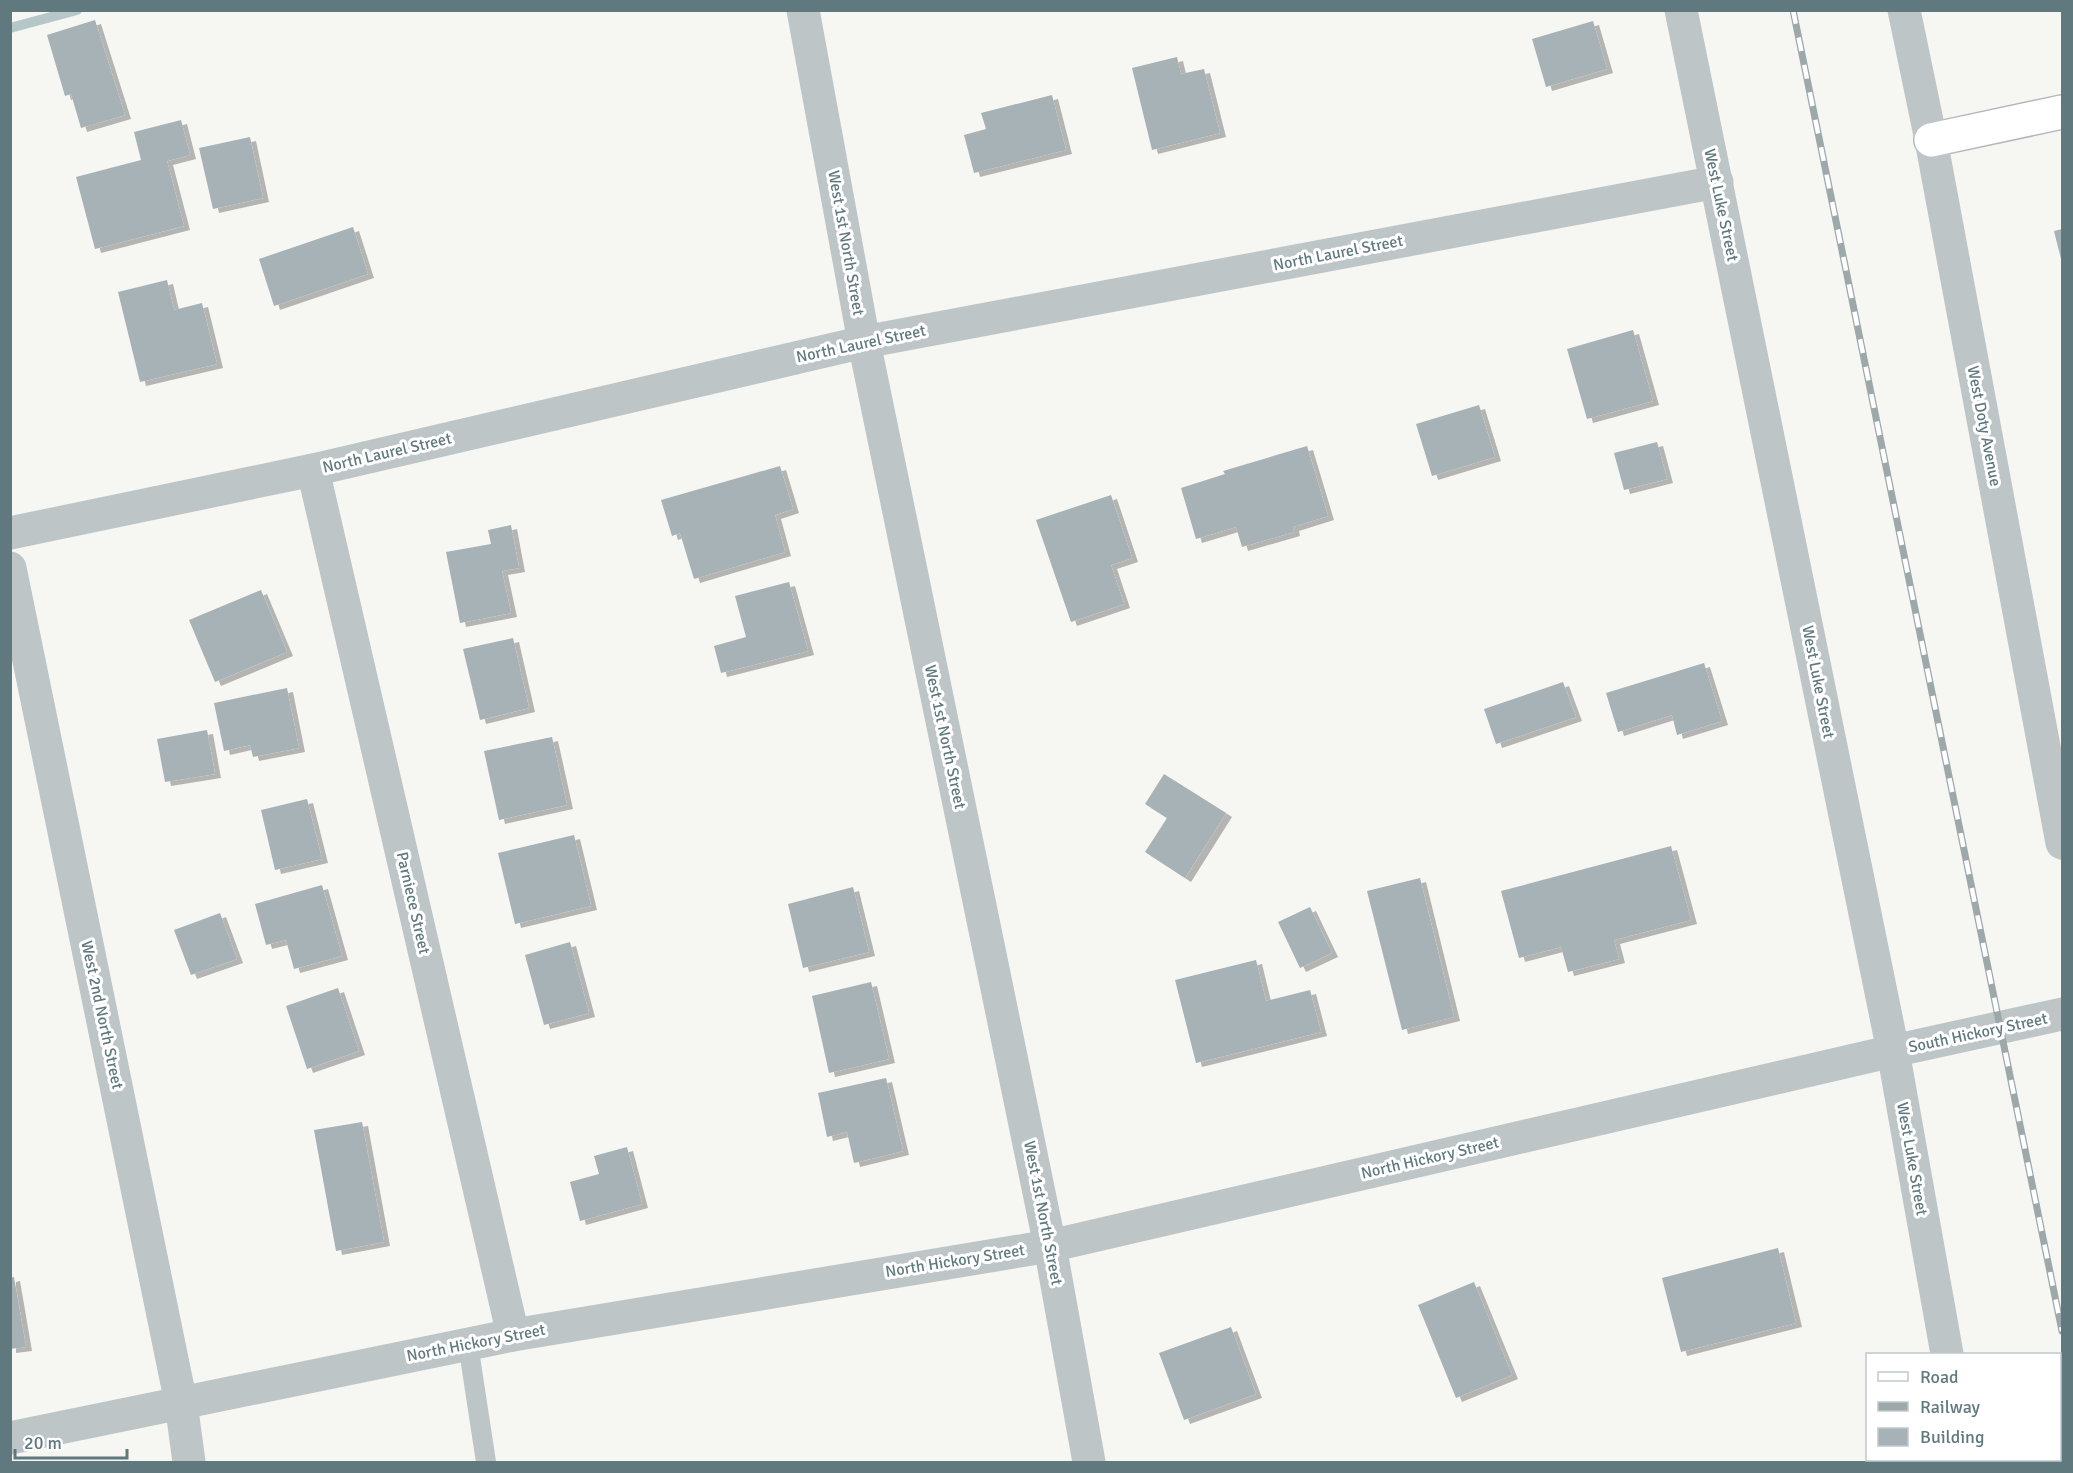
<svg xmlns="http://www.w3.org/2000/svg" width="2073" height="1473" font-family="Signika,sans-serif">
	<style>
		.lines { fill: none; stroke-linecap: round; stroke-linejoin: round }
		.stream { stroke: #b5c7c8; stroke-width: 10 }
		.building { fill: #a6b2b5; filter: url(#shadow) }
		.secondary-casing { stroke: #b1b9bc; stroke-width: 36 }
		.lane { stroke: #bec5c7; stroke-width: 20 }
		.street { stroke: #bec5c7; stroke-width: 33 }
		.secondary { stroke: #fff; stroke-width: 33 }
		.rail-casing { stroke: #9da8ab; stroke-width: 7 }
		.rail { stroke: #fff; stroke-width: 4.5; stroke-dasharray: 14; stroke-linecap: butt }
		.labels { text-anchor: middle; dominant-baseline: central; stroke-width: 6; stroke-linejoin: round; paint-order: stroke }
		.street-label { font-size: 16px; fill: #60797f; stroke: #fff }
	</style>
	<defs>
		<filter id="shadow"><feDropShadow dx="6" dy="4" stdDeviation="0" flood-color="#0004"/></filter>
	</defs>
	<rect width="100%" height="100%" fill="#f6f6f3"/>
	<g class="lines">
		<path class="stream" d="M 10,28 L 77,10"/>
	</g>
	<g class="building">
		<path d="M 95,20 L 125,115 L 81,128 L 71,94 L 65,96 L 47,35 Z"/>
		<path d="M 1593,21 L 1607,69 L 1546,87 L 1532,39 Z"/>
		<path d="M 1177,57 L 1181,74 L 1204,69 L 1220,133 L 1152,150 L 1132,68 Z"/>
		<path d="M 1052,95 L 1066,150 L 974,173 L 964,135 L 986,129 L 981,113 Z"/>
		<path d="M 181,120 L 190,155 L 167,161 L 184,226 L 95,249 L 76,177 L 141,160 L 134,132 Z"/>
		<path d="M 250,137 L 263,198 L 213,209 L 199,148 Z"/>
		<path d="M 353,227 L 368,274 L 274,306 L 259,259 Z"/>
		<path d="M 2062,229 L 2062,263 L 2054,231 Z"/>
		<path d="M 167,280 L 174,310 L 202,303 L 217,364 L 140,382 L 118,292 Z"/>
		<path d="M 1633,330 L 1653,401 L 1587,419 L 1567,349 Z"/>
		<path d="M 1479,405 L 1495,457 L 1432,476 L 1416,424 Z"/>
		<path d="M 1657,442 L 1667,479 L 1624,490 L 1614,453 Z"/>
		<path d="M 1307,446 L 1328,516 L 1293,527 L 1294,532 L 1242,547 L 1236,527 L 1196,539 L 1181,488 L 1225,474 L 1223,471 Z"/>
		<path d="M 780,466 L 793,509 L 775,515 L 785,552 L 694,579 L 680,533 L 672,536 L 661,500 Z"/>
		<path d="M 1111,495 L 1132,558 L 1111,565 L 1124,604 L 1071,622 L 1036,520 Z"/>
		<path d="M 511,525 L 519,568 L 502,571 L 511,613 L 460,623 L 446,552 L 491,544 L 488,530 Z"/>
		<path d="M 789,582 L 808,651 L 721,673 L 714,646 L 746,637 L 735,596 Z"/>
		<path d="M 261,590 L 287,652 L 215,682 L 189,620 Z"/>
		<path d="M 513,638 L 529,708 L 480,720 L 463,649 Z"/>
		<path d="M 1704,663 L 1722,721 L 1677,735 L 1672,715 L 1618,732 L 1606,693 Z"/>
		<path d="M 1563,682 L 1576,717 L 1496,744 L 1484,709 Z"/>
		<path d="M 287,688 L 299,748 L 253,757 L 250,745 L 224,751 L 214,703 Z"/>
		<path d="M 207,730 L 215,774 L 165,782 L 157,739 Z"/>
		<path d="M 552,737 L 567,805 L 499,820 L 484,751 Z"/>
		<path d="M 1164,774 L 1226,813 L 1185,878 L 1145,852 L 1167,818 L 1145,804 Z"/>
		<path d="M 307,799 L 322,859 L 275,870 L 261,810 Z"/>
		<path d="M 574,835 L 591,906 L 515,924 L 498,853 Z"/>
		<path d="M 1671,846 L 1691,920 L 1614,940 L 1619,959 L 1568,972 L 1561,947 L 1519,958 L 1501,891 Z"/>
		<path d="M 1420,878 L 1454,1017 L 1402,1030 L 1367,891 Z"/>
		<path d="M 322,885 L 342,956 L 294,969 L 286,940 L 266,945 L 255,904 Z"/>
		<path d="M 853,887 L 869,952 L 803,968 L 788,904 Z"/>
		<path d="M 1310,907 L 1332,953 L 1300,968 L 1278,922 Z"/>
		<path d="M 220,913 L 237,959 L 191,975 L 174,930 Z"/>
		<path d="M 570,942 L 589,1013 L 544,1025 L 525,955 Z"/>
		<path d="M 1256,960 L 1266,1001 L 1310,990 L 1321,1032 L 1196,1063 L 1175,980 Z"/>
		<path d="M 871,982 L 889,1059 L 829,1073 L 812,996 Z"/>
		<path d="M 338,988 L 359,1051 L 307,1069 L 286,1006 Z"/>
		<path d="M 886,1078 L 903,1151 L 854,1163 L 847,1132 L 827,1137 L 818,1093 Z"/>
		<path d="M 362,1122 L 384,1242 L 336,1251 L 314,1130 Z"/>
		<path d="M 627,1147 L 642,1204 L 580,1221 L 570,1182 L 599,1174 L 594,1156 Z"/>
		<path d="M 1778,1248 L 1796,1323 L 1681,1352 L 1662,1278 Z"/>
		<path d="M 14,1277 L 26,1347 L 10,1349 L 10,1278 Z"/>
		<path d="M 1474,1282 L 1512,1375 L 1456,1398 L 1418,1305 Z"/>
		<path d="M 1231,1327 L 1256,1394 L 1184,1420 L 1159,1353 Z"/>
	</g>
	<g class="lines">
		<g class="secondary-casing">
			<path id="secondary" d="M 1931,140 L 2062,112"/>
		</g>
		<path class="lane" d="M 468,1344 L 486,1462"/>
		<g class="street">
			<path d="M 803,10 L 864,342 L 1050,1246 L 1089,1462"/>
			<path d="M 1681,10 L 1893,1051 L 1947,1354"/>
			<path d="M 1904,10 L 1931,140 L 2062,843"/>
			<path d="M 313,470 L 513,1335"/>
			<path d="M 10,533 L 313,470 L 864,342 L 1717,182"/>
			<path d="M 10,568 L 181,1403 L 189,1462"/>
			<path d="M 10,1438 L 513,1335 L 1050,1246 L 1893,1051 L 2062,1014"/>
			<path d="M 1965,1460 L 1966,1462"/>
		</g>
		<use href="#secondary" class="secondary"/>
		<g class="rail-casing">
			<path id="rail" d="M 1793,10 L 2062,1331"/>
		</g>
		<use href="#rail" class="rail"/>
	</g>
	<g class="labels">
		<g class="street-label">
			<text transform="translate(1721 205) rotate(78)">West Luke Street</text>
			<text transform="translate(846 243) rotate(80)">West 1st North Street</text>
			<text transform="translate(1338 253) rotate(-11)">North Laurel Street</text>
			<text transform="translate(861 344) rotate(-12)">North Laurel Street</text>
			<text transform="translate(1984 426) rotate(79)">West Doty Avenue</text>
			<text transform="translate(387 453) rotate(-13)">North Laurel Street</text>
			<text transform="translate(1818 682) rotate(79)">West Luke Street</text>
			<text transform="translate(945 737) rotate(78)">West 1st North Street</text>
			<text transform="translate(413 903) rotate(77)">Parniece Street</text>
			<text transform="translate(102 1015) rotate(78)">West 2nd North Street</text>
			<text transform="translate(1978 1033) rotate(-12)">South Hickory Street</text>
			<text transform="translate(1430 1158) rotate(-13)">North Hickory Street</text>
			<text transform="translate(1912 1159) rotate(80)">West Luke Street</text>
			<text transform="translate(1043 1213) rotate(79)">West 1st North Street</text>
			<text transform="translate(955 1261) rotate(-9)">North Hickory Street</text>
			<text transform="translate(476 1343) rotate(-11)">North Hickory Street</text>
		</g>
	</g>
	<rect width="2073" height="1473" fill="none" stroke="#60797f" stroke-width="24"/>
	<rect x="1866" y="1353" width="195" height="108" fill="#ffffff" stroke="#bfc9cc" stroke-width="1.5"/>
	<rect x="1878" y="1372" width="30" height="9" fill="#ffffff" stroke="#bfc9cc" stroke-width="1.5"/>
	<text x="1920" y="1383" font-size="18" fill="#60797f">Road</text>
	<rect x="1878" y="1402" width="30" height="9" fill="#9da8ab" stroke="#bfc9cc" stroke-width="1.5"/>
	<text x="1920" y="1413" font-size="18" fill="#60797f">Railway</text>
	<rect x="1878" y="1428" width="30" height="18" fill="#a6b2b5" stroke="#bfc9cc" stroke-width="1.5"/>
	<text x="1920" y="1443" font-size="18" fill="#60797f">Building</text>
	<path d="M15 1449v9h112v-9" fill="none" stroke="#60797f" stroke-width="3"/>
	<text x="24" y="1449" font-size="18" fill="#60797f" stroke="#ffffff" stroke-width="4.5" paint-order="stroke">20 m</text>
</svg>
